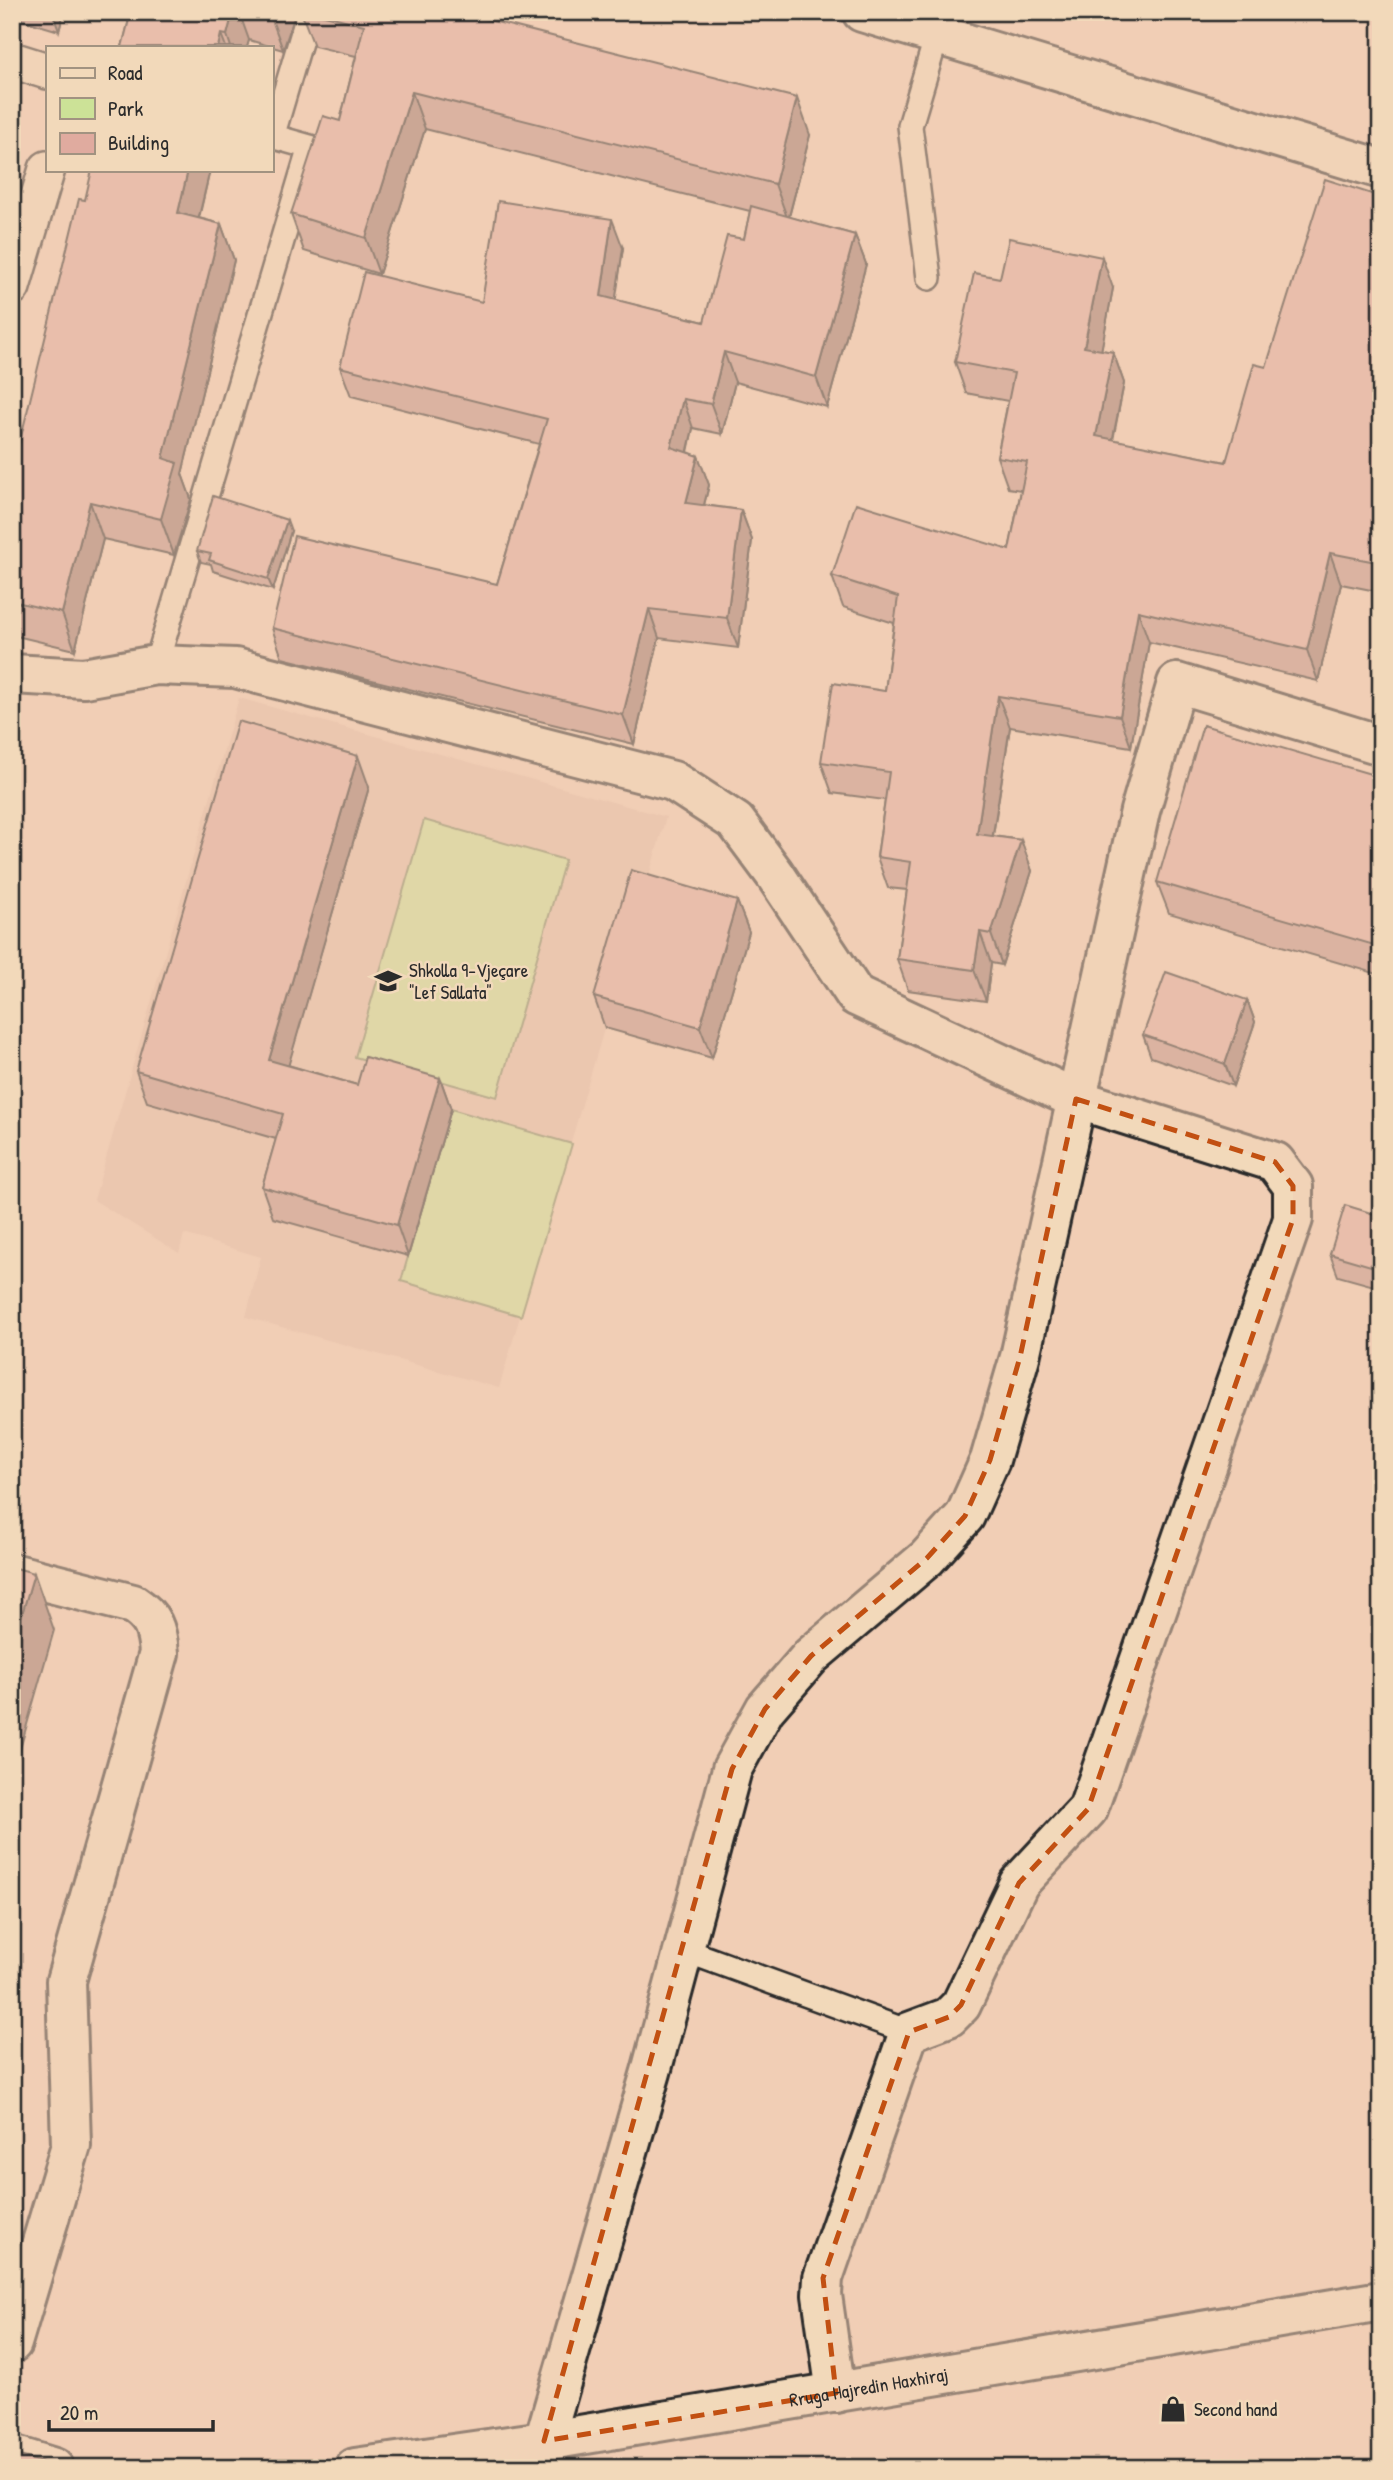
<svg xmlns="http://www.w3.org/2000/svg" width="1393" height="2480" font-family="'Patrick Hand',sans-serif">
	<style>
		.built { fill: #e4bea9 }
		.green { fill: #cce297; stroke: #7c8661; stroke-width: 2 }
		.lines { fill: none; stroke-linecap: round; stroke-linejoin: round }
		.service-casing { stroke: #2b2b2b; stroke-width: 28 }
		.pedestrian-casing { stroke: #2b2b2b; stroke-width: 40 }
		.minor-casing { stroke: #2b2b2b; stroke-width: 44 }
		.tertiary-casing { stroke: #2b2b2b; stroke-width: 44 }
		.service { stroke: #f2d9ba; stroke-width: 23 }
		.pedestrian { stroke: #f2d9ba; stroke-width: 35 }
		.minor { stroke: #f2d9ba; stroke-width: 38 }
		.tertiary { stroke: #f2d9ba; stroke-width: 38 }
		.wall { fill: #c19389; stroke: #2b2b2b; stroke-width: 2 }
		.shaded-wall { fill: #9d786f; stroke: #2b2b2b; stroke-width: 2 }
		.building { fill: #e0ab9f; stroke: #2b2b2b; stroke-width: 2 }
		.marked { fill: none; stroke: #c25012; stroke-width: 5; stroke-dasharray: 14 9; stroke-linejoin: round }
		.labels { text-anchor: middle; dominant-baseline: central; stroke-width: 5; stroke-linejoin: round; paint-order: stroke }
		.poi-label { font-size: 19px; fill: #2b2b2b; stroke: #f2d9ba; text-anchor: start }
		.street-label { font-size: 19px; fill: #2b2b2b; stroke: #f2d9ba }
	</style>
	<rect width="100%" height="100%" fill="#f1ceb5"/>
	<filter id="ink" filterUnits="userSpaceOnUse"><feTurbulence type="fractalNoise" baseFrequency=".0143" numOctaves="2"/><feDisplacementMap in="SourceGraphic" scale="14" xChannelSelector="R" yChannelSelector="G"/><feConvolveMatrix kernelMatrix="1 2 1 2 8 2 1 2 1" color-interpolation-filters="sRGB"/></filter>
	<g filter="url(#ink)">
		<path class="built" d="M 239,698 L 666,817 L 499,1388 L 246,1317 L 261,1257 L 184,1234 L 179,1253 L 94,1200 Z"/>
		<g class="green">
			<path d="M 424,820 L 565,860 L 497,1097 L 355,1057 Z"/>
			<path d="M 451,1109 L 572,1144 L 521,1316 L 401,1281 Z"/>
		</g>
		<g class="lines">
			<g class="service-casing">
				<g id="service">
					<path d="M 272,137 L 309,12"/>
					<path d="M 929,278 L 910,126 L 937,35"/>
					<path d="M 156,665 L 310,147 L 271,136"/>
					<path d="M 684,1950 L 909,2032"/>
				</g>
			</g>
			<g class="pedestrian-casing">
				<g id="pedestrian">
					<path d="M 12,60 L 47,71"/>
					<path d="M 12,287 L 47,169"/>
				</g>
			</g>
			<g class="minor-casing">
				<g id="minor">
					<path d="M 12,674 L 84,678 L 156,665 L 235,668 L 673,781 L 736,822 L 774,873 L 856,996 L 1076,1099 L 1275,1162 L 1293,1186 L 1293,1219 L 1088,1809 L 1019,1883 L 961,2005 L 949,2017 L 909,2032 L 823,2278 L 822,2295 L 836,2393"/>
					<path d="M 12,1573 L 133,1604 C 153,1617 157,1629 159,1653 L 66,1981 L 71,2145 L 12,2343"/>
					<path d="M 544,2441 L 651,2072 L 732,1769 L 765,1709 L 811,1656 L 927,1558 L 965,1516 L 990,1460 L 1020,1357 L 1140,811 L 1177,683 L 1381,745"/>
				</g>
			</g>
			<g class="tertiary-casing">
				<g id="tertiary">
					<path d="M 862,12 L 1381,169"/>
					<path d="M 12,2455 L 54,2468"/>
					<path id="s1" d="M 355,2468 L 544,2441 L 1381,2301"/>
				</g>
			</g>
			<use href="#service" class="service"/>
			<use href="#pedestrian" class="pedestrian"/>
			<use href="#minor" class="minor"/>
			<use href="#tertiary" class="tertiary"/>
		</g>
		<g class="wall">
			<path d="M 12,12 L 64,12 L 59,31 L 12,17 Z"/>
			<path d="M 131,12 L 296,12 L 283,50 L 249,40 L 247,47 L 122,47 Z"/>
			<path d="M 301,12 L 457,12 L 810,135 L 789,217 L 855,235 L 866,264 L 827,407 L 735,382 L 722,434 L 693,428 L 688,452 L 698,456 L 709,485 L 704,505 L 741,510 L 752,540 L 738,648 L 659,638 L 634,744 L 282,658 L 272,628 L 497,584 L 539,444 L 351,396 L 340,367 L 482,302 L 623,248 L 615,300 L 704,322 L 744,239 L 750,211 L 425,129 L 379,274 L 304,251 L 291,214 L 340,121 L 356,56 L 314,46 Z"/>
			<path d="M 210,170 L 199,218 L 221,224 L 234,260 L 182,474 L 191,499 L 174,555 L 103,539 L 75,650 L 12,635 L 12,474 L 85,200 Z"/>
			<path d="M 1381,197 L 1381,592 L 1341,584 L 1318,681 L 1149,642 L 1131,747 L 1010,727 L 993,836 L 1021,840 L 1032,871 L 1002,965 L 991,963 L 986,1001 L 908,990 L 897,959 L 907,890 L 888,888 L 877,857 L 885,800 L 832,793 L 821,762 L 885,691 L 894,623 L 843,607 L 832,576 L 1009,550 L 1021,490 L 1008,488 L 997,457 L 1008,401 L 966,393 L 955,362 L 1113,288 L 1101,350 L 1113,352 L 1124,383 L 1113,440 L 1226,462 L 1266,367 Z"/>
			<path d="M 291,531 L 273,590 L 213,571 L 211,564 L 201,562 L 197,551 Z"/>
			<path d="M 1381,777 L 1381,975 L 1169,913 L 1157,882 Z"/>
			<path d="M 369,787 L 288,1065 L 357,1085 L 440,1078 L 451,1109 L 408,1256 L 273,1218 L 262,1187 L 276,1139 L 147,1102 L 136,1071 Z"/>
			<path d="M 737,901 L 749,932 L 712,1058 L 605,1028 L 594,997 Z"/>
			<path d="M 1247,1000 L 1255,1022 L 1233,1086 L 1151,1057 L 1143,1035 Z"/>
			<path d="M 1381,1192 L 1381,1288 L 1338,1276 L 1330,1254 L 1374,1214 Z"/>
		</g>
		<g class="shaded-wall">
			<path d="M 52,12 L 64,12 L 59,31 Z"/>
			<path d="M 233,12 L 239,12 L 249,40 L 247,47 L 231,47 L 227,35 Z"/>
			<path d="M 270,12 L 296,12 L 283,50 L 270,14 Z"/>
			<path d="M 221,34 L 226,47 L 218,47 Z"/>
			<path d="M 412,92 L 425,129 L 379,274 L 366,238 Z"/>
			<path d="M 797,98 L 810,135 L 788,220 L 775,184 Z"/>
			<path d="M 188,170 L 210,170 L 191,250 L 178,213 Z"/>
			<path d="M 612,219 L 623,248 L 612,325 L 601,296 Z"/>
			<path d="M 221,224 L 234,260 L 182,474 L 191,499 L 174,555 L 161,519 L 163,458 Z"/>
			<path d="M 855,235 L 866,264 L 827,407 L 816,377 Z"/>
			<path d="M 1102,257 L 1113,288 L 1096,378 L 1084,347 Z"/>
			<path d="M 724,352 L 735,382 L 722,434 L 711,404 Z"/>
			<path d="M 1113,352 L 1124,383 L 1107,467 L 1096,436 Z"/>
			<path d="M 683,399 L 693,428 L 682,476 L 671,447 Z"/>
			<path d="M 698,456 L 709,485 L 697,532 L 686,503 Z"/>
			<path d="M 90,502 L 103,539 L 75,650 L 62,613 Z"/>
			<path d="M 741,510 L 752,540 L 738,648 L 727,618 Z"/>
			<path d="M 287,520 L 291,531 L 273,590 L 268,579 Z"/>
			<path d="M 1330,553 L 1341,584 L 1318,681 L 1307,650 Z"/>
			<path d="M 649,609 L 659,638 L 634,744 L 623,715 Z"/>
			<path d="M 1138,611 L 1149,642 L 1131,747 L 1120,716 Z"/>
			<path d="M 998,696 L 1010,727 L 988,865 L 977,834 Z"/>
			<path d="M 358,756 L 369,787 L 281,1091 L 269,1060 Z"/>
			<path d="M 1021,840 L 1032,871 L 1002,965 L 991,934 Z"/>
			<path d="M 737,901 L 749,932 L 712,1058 L 700,1027 Z"/>
			<path d="M 980,932 L 991,963 L 986,1001 L 974,970 Z"/>
			<path d="M 1247,1000 L 1255,1022 L 1233,1086 L 1225,1064 Z"/>
			<path d="M 440,1078 L 451,1109 L 408,1256 L 397,1225 Z"/>
			<path d="M 34,1573 L 54,1630 L 12,1777 L 12,1648 Z"/>
		</g>
		<g class="building">
			<path d="M 131,12 L 233,12 L 227,35 L 221,34 L 218,47 L 122,47 Z"/>
			<path d="M 313,12 L 457,12 L 797,98 L 775,184 L 412,92 L 366,238 L 291,214 L 323,116 L 340,121 L 364,25 Z"/>
			<path d="M 92,170 L 188,170 L 178,213 L 221,224 L 163,458 L 177,463 L 161,519 L 90,502 L 62,613 L 12,601 L 12,474 L 79,199 L 85,200 Z"/>
			<path d="M 1325,179 L 1381,197 L 1381,563 L 1330,553 L 1307,650 L 1138,611 L 1120,716 L 998,696 L 977,834 L 1021,840 L 991,934 L 980,932 L 974,970 L 897,959 L 911,862 L 877,857 L 889,772 L 821,762 L 833,683 L 885,691 L 898,597 L 832,576 L 856,503 L 1009,550 L 1027,462 L 997,457 L 1014,373 L 955,362 L 974,273 L 1000,278 L 1009,238 L 1102,257 L 1084,347 L 1113,352 L 1096,436 L 1226,462 L 1254,364 L 1266,367 Z"/>
			<path d="M 498,201 L 612,219 L 601,296 L 704,322 L 727,236 L 744,239 L 751,206 L 855,235 L 816,377 L 724,352 L 711,404 L 683,399 L 671,447 L 698,456 L 686,503 L 741,510 L 727,618 L 649,609 L 623,715 L 272,628 L 294,536 L 497,584 L 547,419 L 340,367 L 364,272 L 482,302 Z"/>
			<path d="M 213,496 L 287,520 L 268,579 L 209,560 L 211,554 L 197,551 Z"/>
			<path d="M 238,721 L 358,756 L 269,1060 L 357,1085 L 365,1057 L 440,1078 L 397,1225 L 262,1187 L 283,1114 L 136,1071 Z"/>
			<path d="M 1203,725 L 1381,777 L 1381,947 L 1157,882 Z"/>
			<path d="M 631,870 L 737,901 L 700,1027 L 594,997 Z"/>
			<path d="M 1166,972 L 1247,1000 L 1225,1064 L 1143,1035 Z"/>
			<path d="M 1381,1192 L 1381,1269 L 1330,1254 L 1345,1205 L 1374,1214 Z"/>
			<path d="M 12,1567 L 34,1573 L 12,1648 Z"/>
			<path d="M 12,2454 L 42,2462 L 41,2468 L 12,2468 Z"/>
		</g>
	</g>
	<path d="M0 0H1393V2480H0ZM 1076,1099 L 1275,1162 L 1293,1186 L 1293,1219 L 1088,1809 L 1019,1883 L 961,2005 L 949,2017 L 909,2032 L 823,2278 L 836,2393 L 544,2441 L 732,1769 L 765,1709 L 811,1656 L 927,1558 L 965,1516 L 990,1460 L 1020,1357 Z" fill="#f1ceb5" fill-opacity=".55" fill-rule="evenodd"/>
	<path class="marked" d="M 1076,1099 L 1275,1162 L 1293,1186 L 1293,1219 L 1088,1809 L 1019,1883 L 961,2005 L 949,2017 L 909,2032 L 823,2278 L 836,2393 L 544,2441 L 732,1769 L 765,1709 L 811,1656 L 927,1558 L 965,1516 L 990,1460 L 1020,1357 Z"/>
	<defs>
		<g id="school-bare" transform="scale(2.1)"><path d="M0-5L7-2L0 1L-7-2ZM-4 1L0 2.5L4 1V4Q0 6-4 4Z" fill="#2b2b2b" stroke="#f2d9ba" stroke-width="2.5" paint-order="stroke"/></g>
		<g id="shop-bare" transform="scale(2.1)"><path d="M-5-2.5h2.3a2.7 3.5 0 0 1 5.4 0H5L5.5 6h-11ZM-1.5-2.5h3a1.5 2.3 0 0 0-3 0Z" fill="#2b2b2b" stroke="#f2d9ba" stroke-width="2.5" paint-order="stroke"/></g>
	</defs>
	<g fill-rule="evenodd">
		<use href="#school-bare" x="388" y="981"/>
		<use href="#shop-bare" x="1173" y="2409"/>
	</g>
	<g class="labels">
		<g class="poi-label">
			<text x="409" y="970">Shkolla 9-Vjeçare<tspan x="409" dy="22">"Lef Sallata"</tspan></text>
			<text x="1194" y="2409">Second hand</text>
		</g>
		<g class="street-label">
			<text stroke="none"><textPath href="#s1" startOffset="520">Rruga Hajredin Haxhiraj</textPath></text>
		</g>
	</g>
	<rect width="1393" height="2480" fill="none" stroke="#f2d9ba" stroke-width="42"/>
	<rect x="21" y="21" width="1351" height="2438" fill="none" stroke="#2b2b2b" stroke-width="2.5" filter="url(#ink)"/>
	<rect x="46" y="46" width="228" height="126" fill="#f2d9ba" stroke="#a29381" stroke-width="2"/>
	<rect x="60" y="68" width="35" height="10" fill="#f2d9ba" stroke="#a29381" stroke-width="2"/>
	<text x="108" y="80" font-size="21" fill="#2b2b2b">Road</text>
	<rect x="60" y="98" width="35" height="21" fill="#cce297" stroke="#a29381" stroke-width="2"/>
	<text x="108" y="116" font-size="21" fill="#2b2b2b">Park</text>
	<rect x="60" y="133" width="35" height="21" fill="#e0ab9f" stroke="#a29381" stroke-width="2"/>
	<text x="108" y="150" font-size="21" fill="#2b2b2b">Building</text>
	<path d="M49 2420v10h164v-10" fill="none" stroke="#2b2b2b" stroke-width="3.5"/>
	<text x="60" y="2420" font-size="21" fill="#2b2b2b" stroke="#f2d9ba" stroke-width="5" paint-order="stroke">20 m</text>
</svg>
